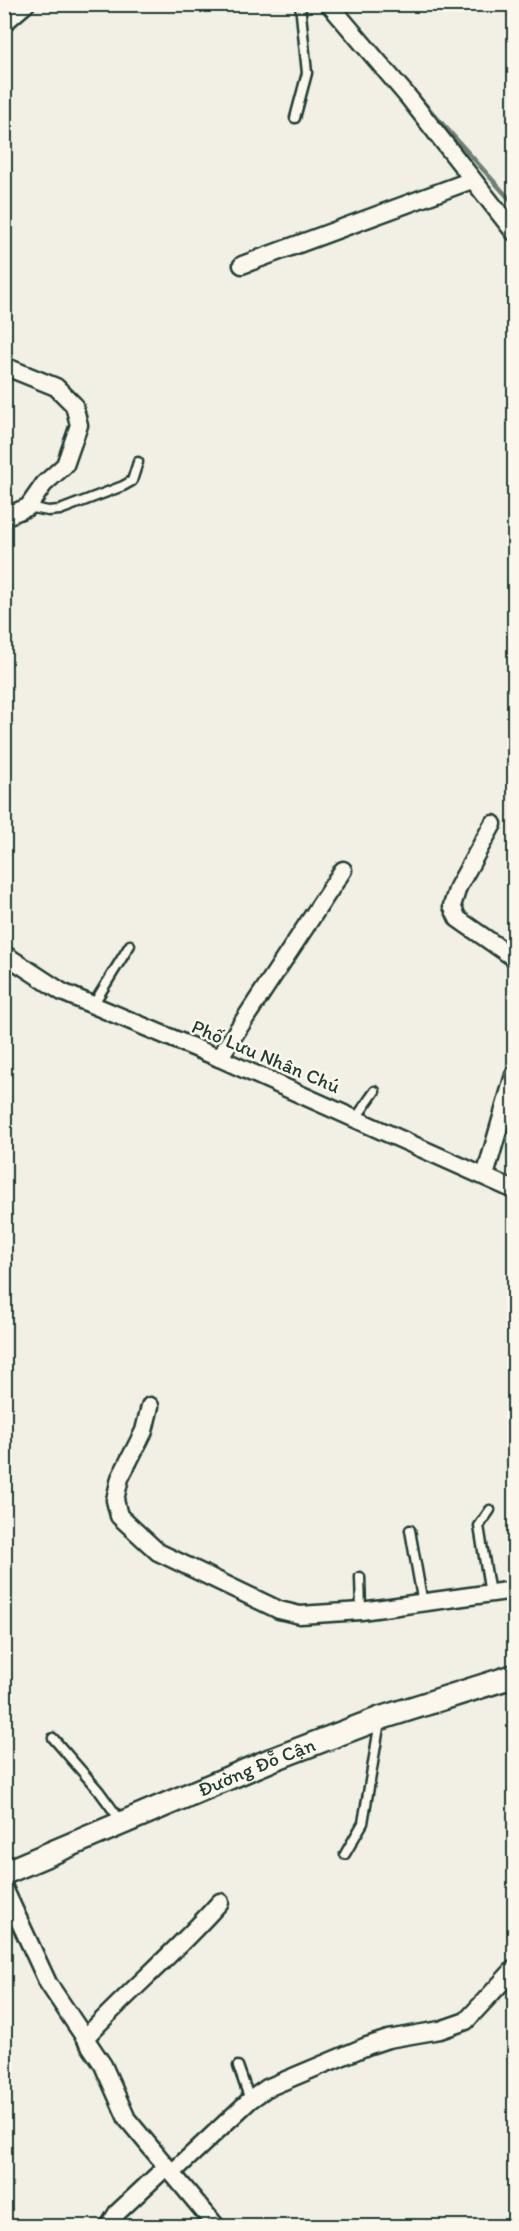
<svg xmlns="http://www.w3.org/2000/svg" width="519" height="2231" font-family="Itim,sans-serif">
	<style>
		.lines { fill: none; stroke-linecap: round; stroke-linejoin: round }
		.stream { stroke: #6e7f75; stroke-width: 4.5 }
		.service-casing { stroke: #1f3d34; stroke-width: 13 }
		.minor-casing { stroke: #1f3d34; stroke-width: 21 }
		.secondary-casing { stroke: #1f3d34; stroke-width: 27 }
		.service { stroke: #fbf7ec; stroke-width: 8 }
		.minor { stroke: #fbf7ec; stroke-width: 16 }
		.secondary { stroke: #fbf7ec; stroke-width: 22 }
		.labels { text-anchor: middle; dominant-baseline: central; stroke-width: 5; stroke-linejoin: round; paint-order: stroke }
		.street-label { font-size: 20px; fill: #1f3d34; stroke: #fbf7ec }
	</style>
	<rect width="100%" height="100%" fill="#f2f0e5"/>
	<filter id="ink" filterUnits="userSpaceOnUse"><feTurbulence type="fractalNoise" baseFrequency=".0167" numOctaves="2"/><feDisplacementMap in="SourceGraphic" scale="12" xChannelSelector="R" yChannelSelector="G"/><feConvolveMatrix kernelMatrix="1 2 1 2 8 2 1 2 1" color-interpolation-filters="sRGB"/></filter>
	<g filter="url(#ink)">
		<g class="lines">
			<path class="stream" d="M 414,92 L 514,204"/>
			<g class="service-casing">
				<g id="service">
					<path d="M 295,118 L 307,73 L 300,4"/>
					<path d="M 28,507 L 48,511 L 60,510 L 123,486 L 132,481 L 138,462"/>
					<path d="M 93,1005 L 130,945"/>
					<path d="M 356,1118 L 375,1091"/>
					<path d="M 410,1530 L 423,1604"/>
					<path d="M 360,1577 L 361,1611"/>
					<path d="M 490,1594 L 479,1526 L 490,1510"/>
					<path d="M 53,1738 L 99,1791 L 121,1821"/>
					<path d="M 345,1854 L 363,1823 L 380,1721"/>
					<path d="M 238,2066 L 250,2100"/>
					<path d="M 4,2220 L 6,2226"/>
				</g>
			</g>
			<g class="minor-casing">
				<g id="minor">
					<path d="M 329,4 L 409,98 L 514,232"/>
					<path d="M 4,23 L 26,4"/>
					<path d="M 242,265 L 472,180"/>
					<path d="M 4,366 L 56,387 L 74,405 L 79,425 L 65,465 L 44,484 L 28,507 L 4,517"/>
					<path d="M 493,824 L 458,887 L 452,906 L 458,919 L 514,958"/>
					<path d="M 4,954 L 62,992 L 219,1058 L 514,1190"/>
					<path d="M 219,1058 L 343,870"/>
					<path d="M 485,1176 L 514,1075"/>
					<path d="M 150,1406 L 144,1431 L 120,1478 L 115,1500 L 119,1516 L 158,1552 L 279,1610 L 300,1615 L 361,1611 L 514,1590"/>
					<path d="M 4,1888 L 48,1983 L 103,2065 L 127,2119 L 216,2226"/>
					<path d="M 85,2038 C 129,1991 178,1950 220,1902"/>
					<path d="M 173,2172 L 250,2100 L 267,2088 L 367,2046 L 388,2039 L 440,2030 L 466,2021 L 514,1969"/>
					<path d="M 109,2226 L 117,2213 L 166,2167"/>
				</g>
			</g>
			<g class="secondary-casing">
				<g id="secondary">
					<path id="s1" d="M 4,1873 L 271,1760 L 381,1718 L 514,1676"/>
				</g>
			</g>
			<use href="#service" class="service"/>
			<use href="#minor" class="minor"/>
			<use href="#secondary" class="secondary"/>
		</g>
	</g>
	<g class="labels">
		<g class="street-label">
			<text transform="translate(266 1056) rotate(23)">Phố Lưu Nhân Chú</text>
			<text stroke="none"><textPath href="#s1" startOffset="274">Đường Đỗ Cận</textPath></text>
		</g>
	</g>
	<rect width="519" height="2231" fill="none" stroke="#fbf7ec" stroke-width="24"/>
	<rect x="12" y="12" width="495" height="2207" fill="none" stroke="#1f3d34" stroke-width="2" filter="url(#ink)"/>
</svg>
